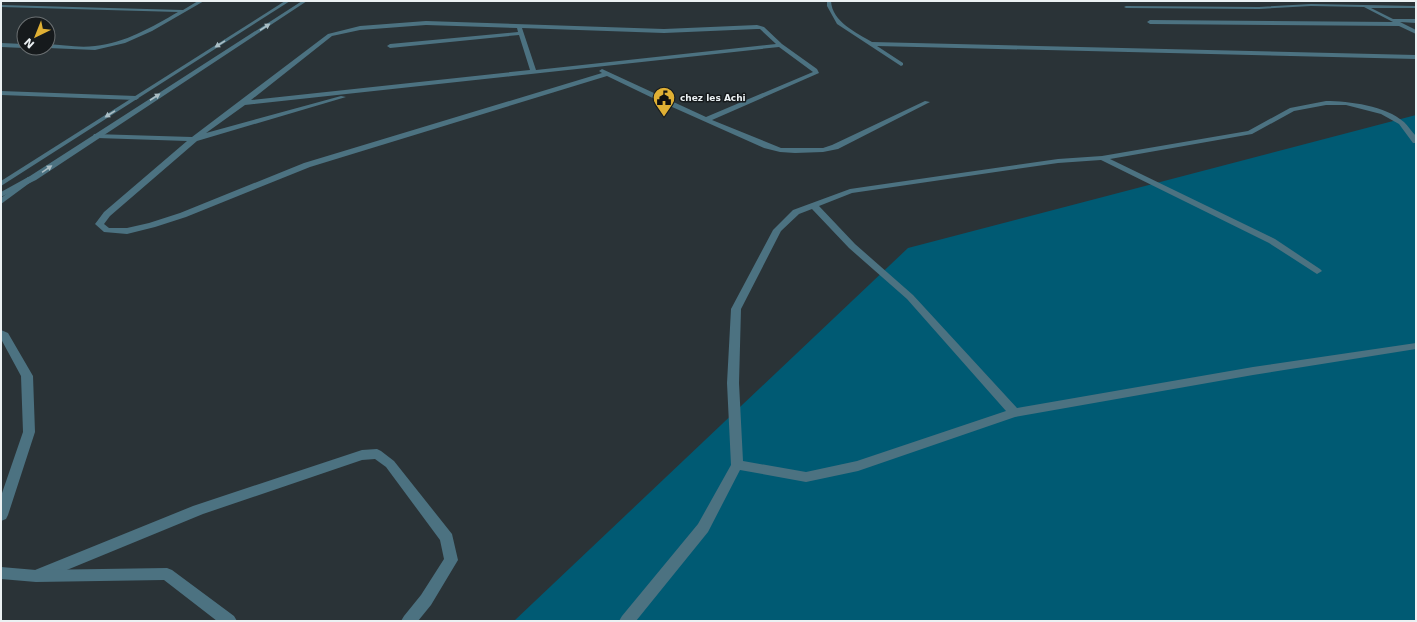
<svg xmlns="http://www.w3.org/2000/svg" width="1417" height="622" font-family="'DejaVu Sans',sans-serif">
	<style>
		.green { fill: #005a73 }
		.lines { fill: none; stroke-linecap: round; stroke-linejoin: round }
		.service { fill: #4c7281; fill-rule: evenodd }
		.minor { fill: #4c7281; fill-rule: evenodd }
		.tertiary { fill: #4c7281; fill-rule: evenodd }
		.oneway { fill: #abbec5 }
		.labels { text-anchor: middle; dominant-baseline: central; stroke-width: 3; stroke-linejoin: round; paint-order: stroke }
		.far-poi-label { font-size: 9px; font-weight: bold; fill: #ebf1f3; stroke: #161a1c; text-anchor: start }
	</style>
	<rect width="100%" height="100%" fill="#2a3337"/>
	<path class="green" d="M 1416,115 L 1416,621 L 514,621 L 908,248 Z"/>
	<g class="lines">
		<path class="service" d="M 377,449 L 381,451 L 394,461 L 452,534 L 458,560 L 431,605 L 418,621 L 401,621 L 404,616 L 421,595 L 444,559 L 440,540 L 386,467 L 375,459 L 362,460 L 203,514 L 40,581 L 35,580 L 33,575 L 35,570 L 193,506 L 362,450 Z"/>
		<g class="minor">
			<path d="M 198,1 L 204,1 L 152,31 L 125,43 L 95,50 L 48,48 L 48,44 C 63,45 79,48 95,46 C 125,43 152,27 178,12 L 1,7 L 1,5 L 183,10 Z"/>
			<path d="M 827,1 L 831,1 C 832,22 857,33 872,42 L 1416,55 L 1416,59 L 877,46 L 903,63 L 903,65 L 901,66 L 837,24 L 827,6 Z"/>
			<path d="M 1311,4 L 1416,6 L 1416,8 L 1371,8 L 1393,19 L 1416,19 L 1416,23 L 1400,22 L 1416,30 L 1416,34 L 1399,26 L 1150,24 L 1147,22 L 1150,20 L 1393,22 L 1364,7 L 1311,6 L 1259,9 L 1126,8 L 1124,7 L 1126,6 L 1259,7 Z"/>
			<path d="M 426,21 L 664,29 L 757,25 L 764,27 L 782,44 L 817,69 L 819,73 L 712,120 L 781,148 L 823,148 L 832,145 L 925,101 L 930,102 L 838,149 L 823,152 L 795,153 L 780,152 L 764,148 L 661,102 L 607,76 L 310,167 L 186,217 L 155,227 L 127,234 L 104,232 L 95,224 L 104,212 L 187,141 L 97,138 L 93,136 L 94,134 L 192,137 L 328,34 L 360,26 ZM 426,25 L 517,28 L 518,32 L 390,44 L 387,46 L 390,48 L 519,35 L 530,70 L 251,100 L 332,36 L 360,30 ZM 522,28 L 664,33 L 757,29 L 760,29 L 776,44 L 536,70 ZM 779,47 L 813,72 L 706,117 L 602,69 L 599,71 L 602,73 L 304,163 L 180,213 L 149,223 L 127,228 L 109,228 L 104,224 L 110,216 L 197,141 L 346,97 L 341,96 L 206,133 L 245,105 Z"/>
			<path d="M 1,43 L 24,44 L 24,48 L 1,47 Z"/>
			<path d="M 1,91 L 136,96 L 139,98 L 136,100 L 1,95 Z"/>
			<path d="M 1326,101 C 1349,101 1386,106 1404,122 C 1408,126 1412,132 1416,136 L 1416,143 L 1413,143 L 1399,124 L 1381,114 L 1346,105 L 1326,105 L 1294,111 L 1252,134 L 1110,159 L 1275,239 L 1320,269 L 1322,271 L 1317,274 L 1269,243 L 1101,160 L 1058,163 L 852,193 L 819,206 L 855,244 L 913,295 L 1017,408 L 1253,367 L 1416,343 L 1416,349 L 1253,375 L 1015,417 L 858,471 L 806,482 L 740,470 L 708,532 L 636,621 L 619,621 L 622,616 L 698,524 L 731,465 L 727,383 L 731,309 L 773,230 L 793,210 L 850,189 L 1058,159 L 1102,156 L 1248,131 L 1290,108 ZM 812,209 L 849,248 L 907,299 L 1006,411 L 857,461 L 806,472 L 743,461 L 739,383 L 741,309 L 781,231 L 799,214 Z"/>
			<path d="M 28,177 L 34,177 L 35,179 L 1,204 L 1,198 Z"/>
			<path d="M 1,330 L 8,333 L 33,376 L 35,432 L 8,515 L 6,519 L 1,521 L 1,496 L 23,432 L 21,376 L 1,339 Z"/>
			<path d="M 1,567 L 36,570 L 167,568 L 172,570 L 234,616 L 237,621 L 217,621 L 164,580 L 36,582 L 1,579 Z"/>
		</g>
		<g class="tertiary">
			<path d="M 285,1 L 290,1 L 1,186 L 1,181 Z"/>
			<path d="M 302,1 L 307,1 L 36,180 L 1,197 L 1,192 L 30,176 Z"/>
		</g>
	</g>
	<defs><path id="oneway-solid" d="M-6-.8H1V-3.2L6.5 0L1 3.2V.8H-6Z"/></defs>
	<g class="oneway">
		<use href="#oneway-solid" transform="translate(265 27) rotate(-33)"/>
		<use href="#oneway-solid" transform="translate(220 44) rotate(148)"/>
		<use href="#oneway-solid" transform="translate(155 97) rotate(-33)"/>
		<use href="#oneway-solid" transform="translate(110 114) rotate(148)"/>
		<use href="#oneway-solid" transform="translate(47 169) rotate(-34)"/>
	</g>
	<defs>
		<g id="civic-pin" transform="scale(1.15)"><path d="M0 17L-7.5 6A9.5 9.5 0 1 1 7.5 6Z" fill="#e0b034" stroke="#161a1c"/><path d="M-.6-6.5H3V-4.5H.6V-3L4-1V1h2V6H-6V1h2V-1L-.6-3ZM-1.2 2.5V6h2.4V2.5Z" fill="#111"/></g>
	</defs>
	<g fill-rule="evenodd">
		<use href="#civic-pin" x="664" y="98"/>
	</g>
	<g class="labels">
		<g class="far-poi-label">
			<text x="680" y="98">chez les Achi</text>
		</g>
	</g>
	<rect width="1417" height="622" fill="none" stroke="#ebf1f3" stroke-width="4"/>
	<g transform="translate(36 36) rotate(223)"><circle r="19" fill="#161a1c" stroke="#6b7072"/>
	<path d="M0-3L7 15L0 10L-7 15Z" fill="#e0b034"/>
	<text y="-6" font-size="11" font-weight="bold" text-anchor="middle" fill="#ebf1f3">N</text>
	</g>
</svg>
